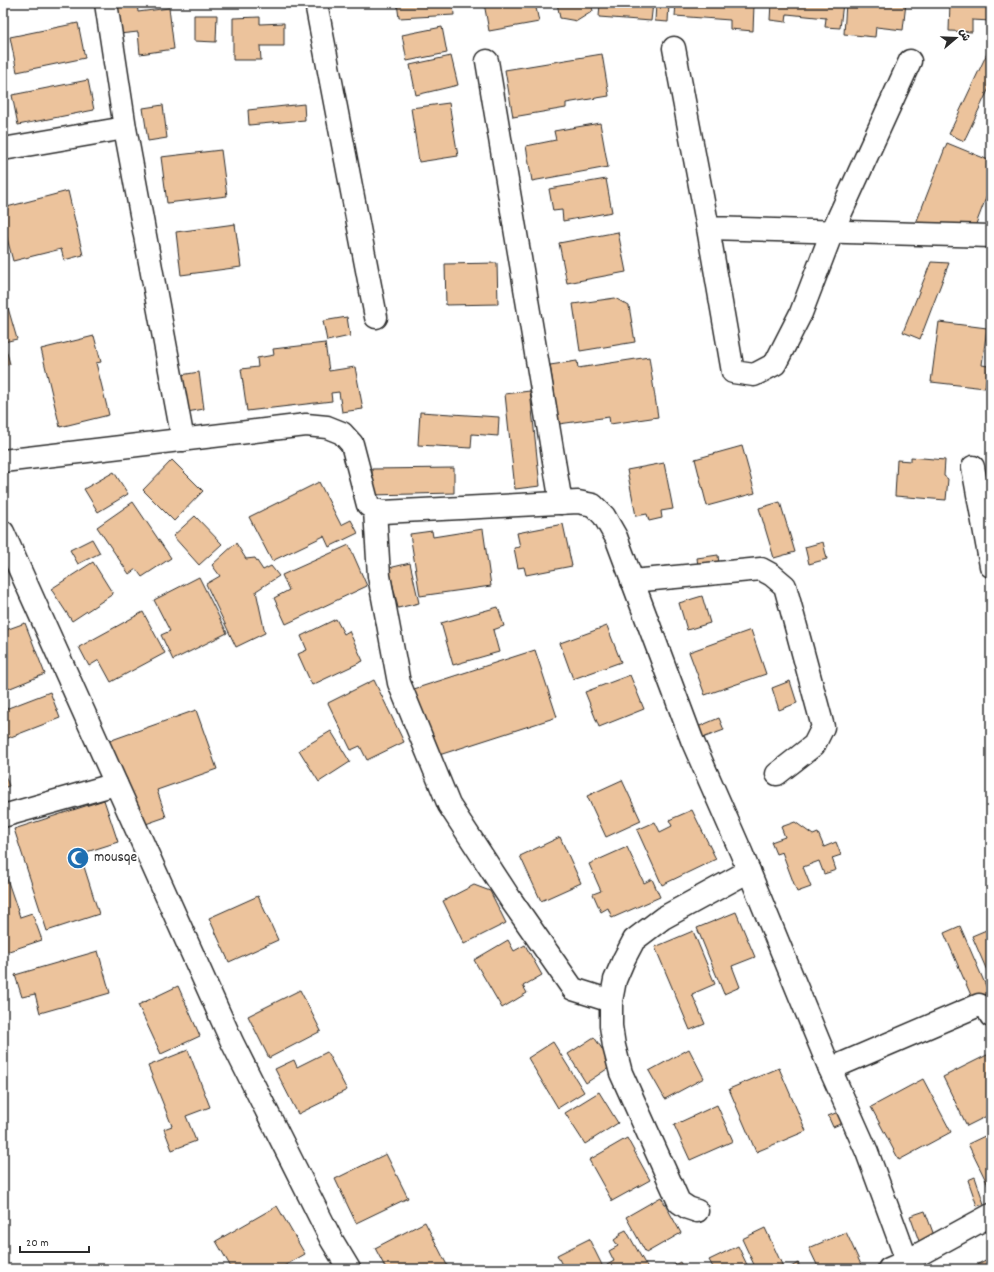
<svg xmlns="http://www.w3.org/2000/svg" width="994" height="1272" font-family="Dekko,'Playpen Sans Arabic',sans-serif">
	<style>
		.building { fill: #ecc39c; stroke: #2b2b2b }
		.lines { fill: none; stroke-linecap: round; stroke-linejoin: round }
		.minor-casing { stroke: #2b2b2b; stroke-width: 25 }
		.minor { stroke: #fff; stroke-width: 22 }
		.labels { text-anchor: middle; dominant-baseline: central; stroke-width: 4; stroke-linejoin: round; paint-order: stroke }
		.poi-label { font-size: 15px; fill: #2b2b2b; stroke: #fff; text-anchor: start }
	</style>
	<rect width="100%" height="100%" fill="#fff"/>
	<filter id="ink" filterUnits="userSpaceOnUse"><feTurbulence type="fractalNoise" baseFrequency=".025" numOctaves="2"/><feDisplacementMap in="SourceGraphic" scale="8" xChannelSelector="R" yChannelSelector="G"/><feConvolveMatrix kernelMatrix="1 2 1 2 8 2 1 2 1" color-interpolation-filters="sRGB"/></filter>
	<g filter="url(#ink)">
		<g class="building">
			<path d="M 128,3 L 137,3 L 138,12 L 169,8 L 174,49 L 140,54 L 138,32 L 119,34 L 116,5 Z"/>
			<path d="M 397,3 L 453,3 L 454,15 L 399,18 Z"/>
			<path d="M 484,3 L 535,3 L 539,22 L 489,31 Z"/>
			<path d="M 557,3 L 591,3 L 593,11 L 577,21 L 560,18 Z"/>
			<path d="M 600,3 L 653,3 L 651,21 L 599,17 Z"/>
			<path d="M 656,3 L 669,3 L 668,22 L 655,21 Z"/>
			<path d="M 676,3 L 742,3 L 754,5 L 753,31 L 730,29 L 730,20 L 675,16 Z"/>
			<path d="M 771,3 L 843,3 L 840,28 L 825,27 L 826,18 L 787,14 L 786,22 L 770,20 Z"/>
			<path d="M 846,3 L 906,3 L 903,30 L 876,27 L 875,37 L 844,34 Z"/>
			<path d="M 950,3 L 991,3 L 991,21 L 972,20 L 972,32 L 949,31 Z"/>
			<path d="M 194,15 L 217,15 L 216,42 L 194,41 Z"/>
			<path d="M 260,17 L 260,24 L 284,23 L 284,46 L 260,46 L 261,60 L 233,60 L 233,18 Z"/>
			<path d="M 78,23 L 85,58 L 17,72 L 10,37 Z"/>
			<path d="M 442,27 L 447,53 L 407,61 L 402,35 Z"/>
			<path d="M 991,45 L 991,84 L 964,141 L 949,134 Z"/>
			<path d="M 3,49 L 7,75 L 3,75 Z"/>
			<path d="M 602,54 L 609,96 L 566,103 L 566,108 L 513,117 L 505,70 Z"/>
			<path d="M 451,56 L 458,85 L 416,95 L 410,65 Z"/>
			<path d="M 88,80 L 94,110 L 18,125 L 12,95 Z"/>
			<path d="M 449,103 L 458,156 L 419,162 L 411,108 Z"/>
			<path d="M 304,104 L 305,120 L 249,125 L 248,110 Z"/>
			<path d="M 163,105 L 167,138 L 148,141 L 143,108 Z"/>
			<path d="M 600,123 L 608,167 L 532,181 L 526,146 L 556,140 L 554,131 Z"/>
			<path d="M 947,143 L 991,161 L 991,185 L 976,224 L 916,223 Z"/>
			<path d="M 221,150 L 227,196 L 167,203 L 161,157 Z"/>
			<path d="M 606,179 L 612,212 L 563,221 L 562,210 L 553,211 L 549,189 Z"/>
			<path d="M 68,191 L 83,255 L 64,260 L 61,249 L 13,261 L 3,223 L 3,208 Z"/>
			<path d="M 235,224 L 241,267 L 181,275 L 176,232 Z"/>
			<path d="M 618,232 L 626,272 L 567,283 L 559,243 Z"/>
			<path d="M 931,262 L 949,263 L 920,339 L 903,332 Z"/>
			<path d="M 497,263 L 498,304 L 446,305 L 445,264 Z"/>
			<path d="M 615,298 L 629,306 L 635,342 L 580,351 L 573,304 Z"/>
			<path d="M 8,308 L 17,339 L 4,342 L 10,364 L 3,366 L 3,310 Z"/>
			<path d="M 347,317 L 350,336 L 327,341 L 323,321 Z"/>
			<path d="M 939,322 L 987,328 L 982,365 L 988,366 L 985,388 L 931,382 Z"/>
			<path d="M 94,336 L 101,362 L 96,363 L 109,415 L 60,427 L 41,349 Z"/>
			<path d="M 325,343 L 329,371 L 355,367 L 363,409 L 342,412 L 339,392 L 331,393 L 332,401 L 247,411 L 241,369 L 258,367 L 257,358 L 274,355 L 273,349 Z"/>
			<path d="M 649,357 L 658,417 L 610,424 L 609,417 L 559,424 L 550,365 L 577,361 L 578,368 Z"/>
			<path d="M 199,372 L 204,409 L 187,412 L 181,375 Z"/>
			<path d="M 530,391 L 540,486 L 515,489 L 505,394 Z"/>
			<path d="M 420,412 L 499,417 L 498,436 L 472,434 L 471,448 L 418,445 Z"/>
			<path d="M 742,446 L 755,493 L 707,506 L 695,459 Z"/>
			<path d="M 911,457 L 945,460 L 944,476 L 948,479 L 946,500 L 895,496 L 897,460 L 911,461 Z"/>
			<path d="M 172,460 L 203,491 L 174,521 L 143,490 Z"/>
			<path d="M 664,463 L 673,509 L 661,511 L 662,518 L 649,521 L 647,514 L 636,516 L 627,470 Z"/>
			<path d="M 454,468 L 454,493 L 372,495 L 372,469 Z"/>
			<path d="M 114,472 L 128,494 L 98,512 L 84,489 Z"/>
			<path d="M 319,482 L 341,525 L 351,520 L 358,533 L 329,547 L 324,536 L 272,561 L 249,517 Z"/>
			<path d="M 133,502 L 171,558 L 142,577 L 136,569 L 129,574 L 97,527 Z"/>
			<path d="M 780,502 L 795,552 L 774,558 L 759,508 Z"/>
			<path d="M 195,516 L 222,544 L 199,565 L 173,536 Z"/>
			<path d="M 563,524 L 572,566 L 526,575 L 524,567 L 518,568 L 514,548 L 520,547 L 517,533 Z"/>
			<path d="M 483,529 L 491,586 L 420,596 L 410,534 L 432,531 L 433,537 Z"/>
			<path d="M 92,539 L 100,553 L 78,564 L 70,550 Z"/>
			<path d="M 823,542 L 827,559 L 809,564 L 805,547 Z"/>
			<path d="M 236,543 L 246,559 L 255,558 L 263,570 L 271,566 L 279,576 L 256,591 L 265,633 L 236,647 L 206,584 L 220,576 L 212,565 Z"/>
			<path d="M 349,545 L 367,586 L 286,624 L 274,598 L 289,590 L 282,575 Z"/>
			<path d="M 718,555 L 719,564 L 698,566 L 697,558 Z"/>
			<path d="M 93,562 L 113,594 L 72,621 L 51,589 Z"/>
			<path d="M 410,563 L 419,603 L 398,608 L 389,568 Z"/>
			<path d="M 199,577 L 227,633 L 173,660 L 161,635 L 170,631 L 154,600 Z"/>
			<path d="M 702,596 L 710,623 L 687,630 L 679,603 Z"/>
			<path d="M 498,607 L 504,626 L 493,630 L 499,652 L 453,665 L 441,623 Z"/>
			<path d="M 143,612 L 165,653 L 111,682 L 99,660 L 89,666 L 79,647 Z"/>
			<path d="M 336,619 L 344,634 L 349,631 L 363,661 L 312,685 L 298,654 L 307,650 L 301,636 Z"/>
			<path d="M 25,623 L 45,674 L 3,691 L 3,654 L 4,653 L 3,650 L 3,631 Z"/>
			<path d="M 607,626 L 621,662 L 573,679 L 560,643 Z"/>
			<path d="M 751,630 L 766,674 L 705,695 L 689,652 Z"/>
			<path d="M 535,650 L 557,717 L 436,756 L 414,689 Z"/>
			<path d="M 630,675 L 644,709 L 599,727 L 585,692 Z"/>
			<path d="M 374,680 L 404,742 L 367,760 L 360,746 L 351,750 L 328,703 Z"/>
			<path d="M 790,681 L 797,703 L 779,710 L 772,688 Z"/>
			<path d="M 50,692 L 60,718 L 3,740 L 3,710 Z"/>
			<path d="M 196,710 L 217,769 L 157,790 L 166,817 L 140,826 L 109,741 Z"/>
			<path d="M 719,718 L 724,730 L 700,739 L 695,728 Z"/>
			<path d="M 331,731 L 350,762 L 319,782 L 299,750 Z"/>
			<path d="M 3,770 L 9,786 L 3,788 Z"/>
			<path d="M 622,780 L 641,821 L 606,837 L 587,796 Z"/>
			<path d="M 104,800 L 118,842 L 80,854 L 99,914 L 47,931 L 14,829 Z"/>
			<path d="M 692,810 L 716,859 L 662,885 L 637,830 L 655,822 L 660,832 L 672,826 L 669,820 Z"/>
			<path d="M 795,822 L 813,835 L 818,833 L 824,847 L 836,842 L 841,855 L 832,858 L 836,870 L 824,874 L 819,861 L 803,867 L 811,887 L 797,892 L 782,852 L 776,854 L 771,842 L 785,837 L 781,827 Z"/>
			<path d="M 560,837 L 581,883 L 541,901 L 520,856 Z"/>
			<path d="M 627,847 L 644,883 L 652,879 L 660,897 L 612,918 L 608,908 L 601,912 L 593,894 L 601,891 L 589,864 Z"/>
			<path d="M 6,876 L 20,917 L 32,913 L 42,940 L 3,953 L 3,877 Z"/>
			<path d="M 474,885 L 490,891 L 506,923 L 464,944 L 443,901 Z"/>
			<path d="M 258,896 L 278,940 L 229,962 L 209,918 Z"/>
			<path d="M 736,912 L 755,957 L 732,966 L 740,987 L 724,994 L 697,928 Z"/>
			<path d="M 960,926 L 989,993 L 973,1000 L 944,933 Z"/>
			<path d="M 991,928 L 991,980 L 972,936 Z"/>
			<path d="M 693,931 L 715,984 L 692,994 L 705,1024 L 690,1030 L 655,947 Z"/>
			<path d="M 508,940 L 514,951 L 525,945 L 542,975 L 523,986 L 527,993 L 502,1008 L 474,960 Z"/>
			<path d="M 98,951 L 110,993 L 40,1013 L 35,994 L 22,997 L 15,975 Z"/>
			<path d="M 178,986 L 200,1036 L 161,1054 L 138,1005 Z"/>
			<path d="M 300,990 L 321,1031 L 269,1058 L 248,1016 Z"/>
			<path d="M 594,1037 L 613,1065 L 586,1083 L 568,1054 Z"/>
			<path d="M 553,1042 L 584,1092 L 558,1108 L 528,1058 Z"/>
			<path d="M 689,1049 L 704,1078 L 665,1099 L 649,1071 Z"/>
			<path d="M 188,1050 L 210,1107 L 186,1116 L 196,1141 L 172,1150 L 164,1129 L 172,1126 L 148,1066 Z"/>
			<path d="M 327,1052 L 347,1090 L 298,1114 L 275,1069 L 294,1060 L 297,1067 Z"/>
			<path d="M 991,1053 L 991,1114 L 967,1126 L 943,1077 Z"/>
			<path d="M 779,1068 L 806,1131 L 756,1152 L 729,1089 Z"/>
			<path d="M 923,1079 L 951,1132 L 899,1160 L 871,1107 Z"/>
			<path d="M 599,1092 L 618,1123 L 585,1144 L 565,1113 Z"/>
			<path d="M 717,1105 L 733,1141 L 690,1160 L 674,1125 Z"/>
			<path d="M 841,1111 L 845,1122 L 833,1127 L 828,1116 Z"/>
			<path d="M 991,1133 L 991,1189 L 990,1189 L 968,1144 Z"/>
			<path d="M 627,1138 L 650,1180 L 612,1201 L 589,1160 Z"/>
			<path d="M 386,1154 L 408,1198 L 356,1223 L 335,1179 Z"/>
			<path d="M 975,1177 L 984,1204 L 977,1206 L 968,1180 Z"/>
			<path d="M 661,1197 L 681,1233 L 646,1253 L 626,1217 Z"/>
			<path d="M 277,1206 L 305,1254 L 279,1269 L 232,1269 L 216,1241 Z"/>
			<path d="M 925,1211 L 935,1238 L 920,1244 L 910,1216 Z"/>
			<path d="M 425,1222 L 449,1269 L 386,1269 L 375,1248 Z"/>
			<path d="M 765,1228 L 784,1269 L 756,1269 L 742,1239 Z"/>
			<path d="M 626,1230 L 648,1269 L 609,1269 L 607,1265 L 614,1261 L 609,1251 L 618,1246 L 614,1240 L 621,1235 L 620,1233 Z"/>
			<path d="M 846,1232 L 863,1269 L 819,1269 L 809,1248 Z"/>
			<path d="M 589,1239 L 604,1269 L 564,1269 L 557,1255 Z"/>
			<path d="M 738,1246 L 749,1269 L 714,1269 L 709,1260 Z"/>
			<path d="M 991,1257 L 991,1269 L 969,1269 Z"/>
			<path d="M 680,1262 L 684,1269 L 667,1269 Z"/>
			<path d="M 798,1263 L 801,1269 L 790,1269 L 789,1268 Z"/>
		</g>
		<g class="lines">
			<g class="minor-casing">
				<g id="minor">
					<path d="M 106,3 L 125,128 L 183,440"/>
					<path d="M 316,3 L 376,317"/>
					<path d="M 674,48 L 708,228 L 991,236"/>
					<path d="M 487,61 L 561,503"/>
					<path d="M 3,149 L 125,128"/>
					<path d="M 708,228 L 733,372 L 754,375 L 775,364 L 801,313 L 832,232 L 910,61"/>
					<path d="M 3,461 L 306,425 L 327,427 L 342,433 L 352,444 L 368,505 L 375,510 L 383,512 L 578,502 L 593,505 L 604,516 L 616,537 L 692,740 L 741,852 L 830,1069 L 867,1152 L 910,1269"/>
					<path d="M 973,467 L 991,566"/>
					<path d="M 375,510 L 379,576 L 399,683 L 449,805 L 511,900 L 573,989 L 611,1001"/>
					<path d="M 3,532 L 232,1042 L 331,1239 L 349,1269"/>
					<path d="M 632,581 L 761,569 L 772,575 L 785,586 L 823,727 L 814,745 L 777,774"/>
					<path d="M 3,816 L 116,784"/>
					<path d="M 830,1069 L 979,1005 L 988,1009 L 991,1016"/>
					<path d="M 697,1211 L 688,1208 L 679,1202 L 621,1073 L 614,1046 L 611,1026 L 611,1001 L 615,980 L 624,959 L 634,940 L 663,918 L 749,871"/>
					<path d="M 889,1269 L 907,1261 L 991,1215"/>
				</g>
			</g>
			<use href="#minor" class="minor"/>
		</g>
	</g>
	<defs>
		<g id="mosque-disc" transform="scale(1.15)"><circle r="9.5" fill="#1f6fb2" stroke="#fff"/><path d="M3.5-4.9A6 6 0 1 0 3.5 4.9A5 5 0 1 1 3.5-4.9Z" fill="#fff"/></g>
	</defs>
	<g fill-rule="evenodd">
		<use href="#mosque-disc" x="78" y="858"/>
	</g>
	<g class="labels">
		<g class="poi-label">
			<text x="94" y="858">mousqe</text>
		</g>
	</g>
	<rect width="994" height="1272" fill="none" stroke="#fff" stroke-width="16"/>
	<rect x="8" y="8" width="978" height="1256" fill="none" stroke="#2b2b2b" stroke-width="1.5" filter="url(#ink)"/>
	<g transform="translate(956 38) rotate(71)" stroke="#ffffff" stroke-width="3" paint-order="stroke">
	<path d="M0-3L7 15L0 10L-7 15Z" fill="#2b2b2b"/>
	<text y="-6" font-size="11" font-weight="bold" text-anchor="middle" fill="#2b2b2b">ش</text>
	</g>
	<path d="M20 1246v6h69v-6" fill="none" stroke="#2b2b2b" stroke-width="2"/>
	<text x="26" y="1246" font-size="12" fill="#2b2b2b" stroke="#ffffff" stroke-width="3" paint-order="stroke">20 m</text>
</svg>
